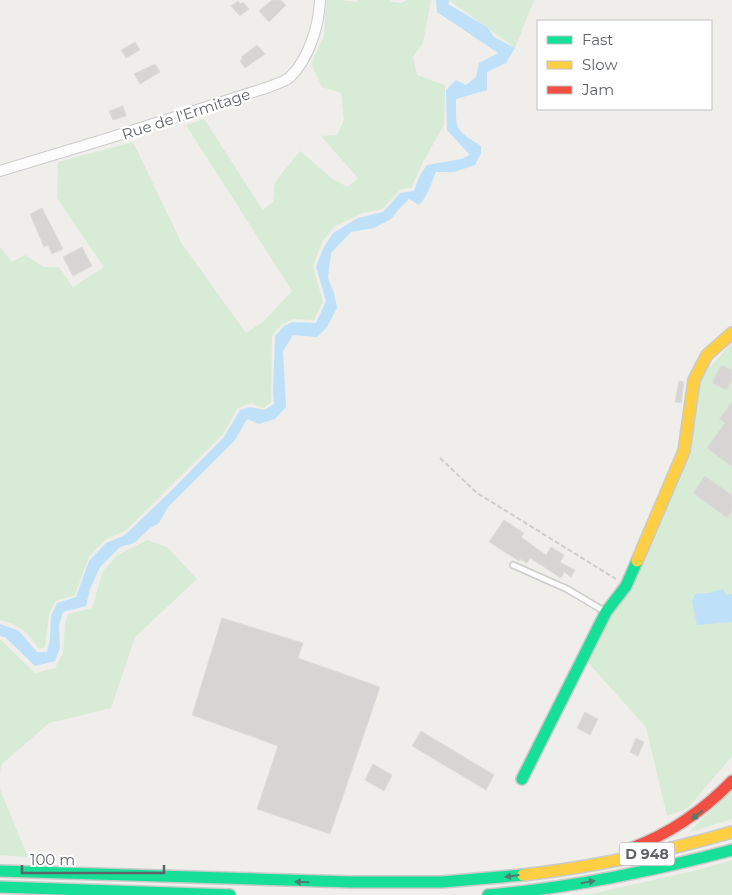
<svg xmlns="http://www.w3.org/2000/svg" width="732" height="895" font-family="Montserrat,sans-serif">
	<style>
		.green { fill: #d8ebd6 }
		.water { fill: #bfe0f9 }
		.building { fill: #d6d5d3; stroke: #deddd9 }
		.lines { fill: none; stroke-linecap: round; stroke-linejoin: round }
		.lane-casing { stroke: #cbcccc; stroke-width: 8 }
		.street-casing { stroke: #cbcccc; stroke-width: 12 }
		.fast-casing { stroke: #cacacb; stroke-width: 14 }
		.slow-casing { stroke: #cacacb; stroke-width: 14 }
		.jam-casing { stroke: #cacacb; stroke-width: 14 }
		.path { stroke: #cacfcc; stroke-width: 2; stroke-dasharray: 5 2.5; stroke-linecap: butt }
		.lane { stroke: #fdfcfc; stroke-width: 5 }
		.street { stroke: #fdfcfc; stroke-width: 10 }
		.fast { stroke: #16e098; stroke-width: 11 }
		.slow { stroke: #ffcf43; stroke-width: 11 }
		.jam { stroke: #f24e42; stroke-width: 11 }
		.oneway { fill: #507c72 }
		.labels { text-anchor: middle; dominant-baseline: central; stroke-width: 5; stroke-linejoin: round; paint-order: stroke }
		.shield { fill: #fff; stroke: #8f9295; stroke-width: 1 }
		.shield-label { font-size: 14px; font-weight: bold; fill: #5f6368 }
		.street-label { font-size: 15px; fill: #5f6368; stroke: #fff }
	</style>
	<rect width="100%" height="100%" fill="#efeeea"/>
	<g class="green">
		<path d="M 326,0 L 342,0 L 356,2 L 358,0 L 390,0 L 392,2 L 401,3 L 407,0 L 431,0 L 423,43 L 413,57 L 417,75 L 445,85 L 444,125 L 424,160 L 411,188 L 401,189 L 382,209 L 362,213 L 335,226 L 322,242 L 313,267 L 323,301 L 314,320 L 294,319 L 282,324 L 272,336 L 271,403 L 263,408 L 251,403 L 238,408 L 223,434 L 125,531 L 106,539 L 89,557 L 75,595 L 56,601 L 49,614 L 45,647 L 39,649 C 27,631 21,626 0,620 L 0,247 L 12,262 L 25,255 L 44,267 L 59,267 L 73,287 L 104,267 L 57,198 L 58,162 L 133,142 L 182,244 L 246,333 L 263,322 L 292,291 L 186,125 L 204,119 L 263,210 L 273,202 L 275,182 L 300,151 L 334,180 L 348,187 L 358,178 L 321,136 L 337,135 L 344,120 L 341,93 L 322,87 L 311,64 L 324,36 Z"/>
		<path d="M 449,0 L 534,0 L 515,48 Z"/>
		<path d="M 732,343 L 732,756 L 688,808 L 667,816 L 646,727 L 583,657 L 679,477 L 700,378 Z"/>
		<path d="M 147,540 L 167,547 L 197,579 L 135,637 L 111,708 L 49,723 L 2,764 L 0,772 L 0,639 L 35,673 L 55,668 L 63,653 L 65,625 L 68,614 L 92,608 L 103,571 L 118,555 Z"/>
		<path d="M 0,789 L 28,857 L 0,855 Z"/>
		<path d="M 732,790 L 732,819 L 688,833 L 730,792 Z"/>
		<path d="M 732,860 L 732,895 L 586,895 L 698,870 Z"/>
	</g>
	<g class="water">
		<path d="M 436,0 L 450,0 L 448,4 L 487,27 L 494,37 L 515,48 L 506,63 L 487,72 L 487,90 L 456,99 C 456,130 454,129 481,146 L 481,153 L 475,165 L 454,172 L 436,172 C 431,183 428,196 419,205 L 409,199 L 398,210 L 391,219 L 374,228 L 351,232 L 331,253 L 328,278 L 334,293 L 337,308 L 327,327 L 317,337 L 293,335 L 283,351 L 286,407 L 275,419 L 259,424 L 247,419 L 235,440 L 168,507 L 159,523 L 150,528 L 134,543 L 120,547 L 100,567 L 90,589 L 86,606 L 63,612 L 59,625 L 60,648 L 55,661 L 35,666 L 5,637 L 0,636 L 0,624 L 19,631 L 37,652 L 47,652 L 50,639 L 51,616 L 57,603 L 76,597 L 89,561 L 106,543 L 125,535 L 172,490 L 224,437 L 240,410 L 250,407 L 264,410 L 274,404 L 273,392 L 275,336 L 284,326 L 293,322 L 316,323 L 326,301 L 316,267 L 323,249 L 333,233 L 358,218 L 383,212 L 400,193 L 414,191 L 420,175 L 427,165 L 461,159 L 470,155 L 447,130 L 446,90 L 456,80 L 466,85 L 476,77 L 479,63 L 498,53 L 437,12 Z"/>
		<path d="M 723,589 L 726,595 L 732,594 L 732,622 L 697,625 L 692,601 L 695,594 L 709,593 Z"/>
	</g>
	<g class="building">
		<path d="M 272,0 L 281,0 L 286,5 L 269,22 L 259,11 Z"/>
		<path d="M 238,1 L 241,4 L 243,2 L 249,9 L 240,16 L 231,6 Z"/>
		<path d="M 135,42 L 140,50 L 126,58 L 121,50 Z"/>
		<path d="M 257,45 L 265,54 L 245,68 L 240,61 L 243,59 L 241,57 Z"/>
		<path d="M 155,64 L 160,72 L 140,84 L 134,74 Z"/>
		<path d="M 123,106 L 126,116 L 113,120 L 109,111 Z"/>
		<path d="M 42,208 L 63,249 L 52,254 L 48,245 L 44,247 L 30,214 Z"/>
		<path d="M 82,247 L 92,266 L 73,276 L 63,257 Z"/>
		<path d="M 721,365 L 732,370 L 732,379 L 727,390 L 712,383 Z"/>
		<path d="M 679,381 L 684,382 L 681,403 L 675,402 Z"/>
		<path d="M 732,402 L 732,467 L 707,448 L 725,423 L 719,419 Z"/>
		<path d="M 705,476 L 732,495 L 732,511 L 727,518 L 693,493 Z"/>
		<path d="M 504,520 L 524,533 L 521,537 L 546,555 L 551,547 L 564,555 L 560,562 L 575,570 L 571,577 L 564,572 L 561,578 L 530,558 L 527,563 L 520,559 L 519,561 L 489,542 Z"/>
		<path d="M 222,618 L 303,643 L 298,658 L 380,687 L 330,834 L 257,809 L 278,746 L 192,715 Z"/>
		<path d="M 585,712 L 598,719 L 590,735 L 577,728 Z"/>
		<path d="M 421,731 L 494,775 L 486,790 L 412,746 Z"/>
		<path d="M 636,738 L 644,742 L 638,756 L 630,752 Z"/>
		<path d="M 373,764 L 392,775 L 384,791 L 365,780 Z"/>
	</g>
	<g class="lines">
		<g class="lane-casing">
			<path id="lane" d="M 513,565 L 567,589 L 604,611"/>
		</g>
		<g class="street-casing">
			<path id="street" d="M 0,171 L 109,138 L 269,87 C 275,84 285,82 290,77 C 309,59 319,25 320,0"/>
		</g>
		<g class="fast-casing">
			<g id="fast">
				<path d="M 522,779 L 606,612 L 626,586 L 637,561"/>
				<path d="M 0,871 L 351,882 L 442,882 L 523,875"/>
				<path d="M 0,887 L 230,895"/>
				<path d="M 488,895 C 571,888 652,871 732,850"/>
			</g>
		</g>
		<g class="slow-casing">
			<g id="slow">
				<path d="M 637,561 L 684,451 L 694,380 L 707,355 L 732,333"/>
				<path d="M 523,875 C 594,867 663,852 732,832"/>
			</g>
		</g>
		<g class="jam-casing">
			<path id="jam" d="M 632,848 C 671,833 703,811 732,781"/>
		</g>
		<path class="path" d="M 440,458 L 477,493 L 616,579"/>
		<use href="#lane" class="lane"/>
		<use href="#street" class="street"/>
		<use href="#fast" class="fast"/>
		<use href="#slow" class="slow"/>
		<use href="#jam" class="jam"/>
	</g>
	<defs><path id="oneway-solid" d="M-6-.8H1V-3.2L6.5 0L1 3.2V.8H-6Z" transform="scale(1.25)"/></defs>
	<g class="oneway">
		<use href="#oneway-solid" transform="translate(697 815) rotate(142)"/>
		<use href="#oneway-solid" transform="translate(512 876) rotate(173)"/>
		<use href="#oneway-solid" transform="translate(302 882) rotate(-179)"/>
		<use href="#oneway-solid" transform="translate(588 882) rotate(-10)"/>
	</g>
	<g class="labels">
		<rect class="shield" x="619.5" y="842.5" width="55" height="23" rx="4"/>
		<g class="shield-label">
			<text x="647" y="854">D 948</text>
		</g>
		<g class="street-label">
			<text transform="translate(186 114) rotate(-18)">Rue de l'Ermitage</text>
		</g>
	</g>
	<rect x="537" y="20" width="175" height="90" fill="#ffffff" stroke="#bfc1c3"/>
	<rect x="547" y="36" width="25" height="8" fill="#16e098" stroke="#bfc1c3"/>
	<text x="582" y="45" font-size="15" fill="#5f6368">Fast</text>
	<rect x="547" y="61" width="25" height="8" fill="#ffcf43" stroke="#bfc1c3"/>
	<text x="582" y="70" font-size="15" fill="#5f6368">Slow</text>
	<rect x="547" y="86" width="25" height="8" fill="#f24e42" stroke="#bfc1c3"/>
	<text x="582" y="95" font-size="15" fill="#5f6368">Jam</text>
	<path d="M22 865v8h142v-8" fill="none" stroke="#5f6368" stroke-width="2.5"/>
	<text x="30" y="865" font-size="15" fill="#5f6368" stroke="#ffffff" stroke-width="4" paint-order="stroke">100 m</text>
</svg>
